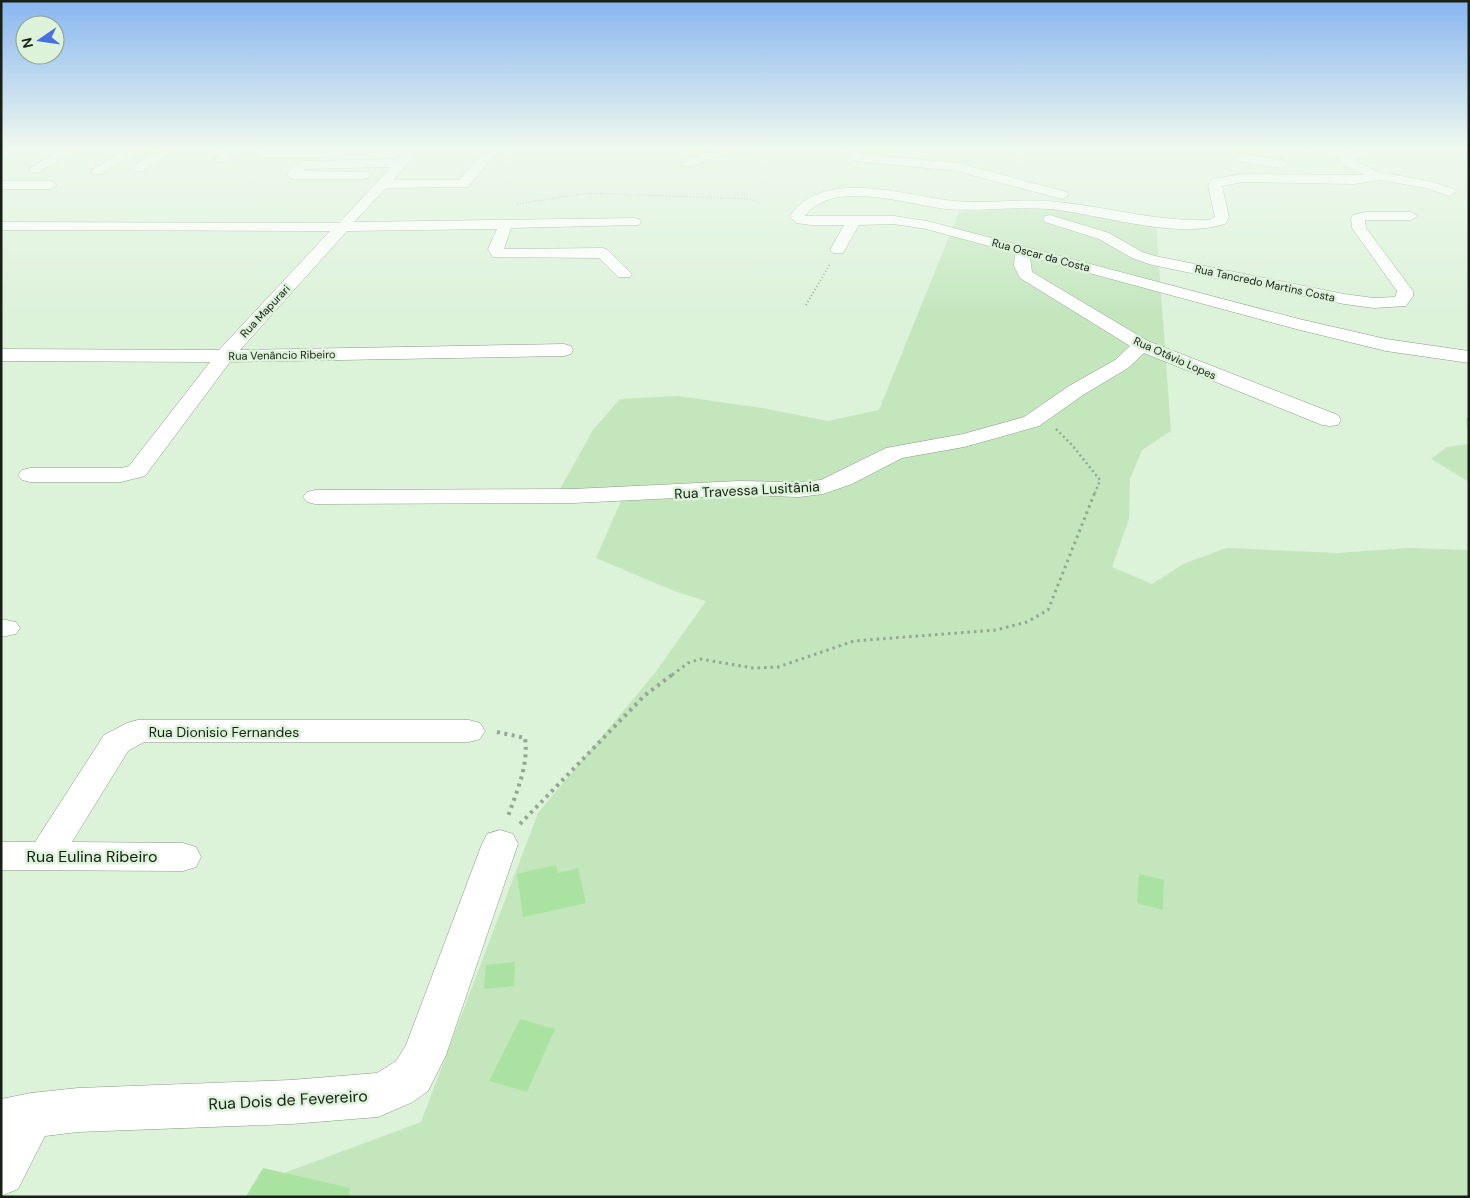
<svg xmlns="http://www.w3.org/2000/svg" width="1470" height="1198" font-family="'DM Sans',sans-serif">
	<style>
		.green { fill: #c3e6bd }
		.building { fill: #aae3a1 }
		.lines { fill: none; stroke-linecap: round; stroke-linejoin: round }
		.minor-casing { stroke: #889c85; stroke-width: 1 }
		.path-far4 { stroke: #95a693; stroke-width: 1; stroke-dasharray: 1 2; stroke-linecap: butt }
		.path-far3 { stroke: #95a693; stroke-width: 2; stroke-dasharray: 1 2.5; stroke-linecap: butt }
		.path-far2 { stroke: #95a693; stroke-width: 2.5; stroke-dasharray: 2 3; stroke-linecap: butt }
		.path-far1 { stroke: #95a693; stroke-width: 3; stroke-dasharray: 2.5 4; stroke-linecap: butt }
		.path { stroke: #95a693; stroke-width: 4; stroke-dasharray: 3 4.5; stroke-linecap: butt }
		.minor { fill: #fff; fill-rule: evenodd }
		.labels { text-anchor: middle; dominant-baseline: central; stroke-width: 5; stroke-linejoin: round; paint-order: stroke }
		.far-street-label { font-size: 11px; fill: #171f16; stroke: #dcf2d9 }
		.street-label { font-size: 14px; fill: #171f16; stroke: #dcf2d9 }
		.near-street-label { font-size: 16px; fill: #171f16; stroke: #dcf2d9 }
	</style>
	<rect width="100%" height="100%" fill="#dcf2d9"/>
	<g class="green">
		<path d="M 1027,208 L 1059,209 L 1156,224 L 1171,431 L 1142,450 L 1130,479 L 1129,519 L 1112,567 L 1152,584 L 1185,563 L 1227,548 L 1337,553 L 1410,548 L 1469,550 L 1469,1197 L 246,1197 L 252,1185 L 421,1122 L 538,813 L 655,673 L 706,601 L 674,591 L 596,558 L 621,501 L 555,498 L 593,430 L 620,399 L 678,396 L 762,408 L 828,421 L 879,410 L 959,212 Z"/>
		<path d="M 1466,418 L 1469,418 L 1469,482 L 1431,459 L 1447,447 L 1468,444 Z"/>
	</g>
	<g class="building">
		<path d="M 556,865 L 558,873 L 578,868 L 586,903 L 523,917 L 517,874 Z"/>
		<path d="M 1139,874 L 1164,880 L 1163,910 L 1137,903 Z"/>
		<path d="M 515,962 L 514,986 L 484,989 L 486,965 Z"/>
		<path d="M 520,1019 L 555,1029 L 527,1092 L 489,1081 Z"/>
		<path d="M 263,1168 L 350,1188 L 349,1197 L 246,1197 Z"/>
	</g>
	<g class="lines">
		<g class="minor-casing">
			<g id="minor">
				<path d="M 65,147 L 80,147 L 39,172 L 31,172 L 29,169 Z"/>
				<path d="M 129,147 L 144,147 L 101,174 L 93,174 L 91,171 Z"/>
				<path d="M 163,147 L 178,147 L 143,171 L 135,171 L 133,168 L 135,165 Z"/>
				<path d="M 230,147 L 244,147 L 225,162 L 217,162 L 215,159 Z"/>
				<path d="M 261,147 L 274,147 L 272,149 L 323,149 L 329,153 L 323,157 L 263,157 L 257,153 Z"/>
				<path d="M 409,147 L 422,147 L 393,180 L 459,180 L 488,147 L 501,147 L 468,187 L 386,188 L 354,222 L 634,218 L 639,219 L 641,222 L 639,225 L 511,228 L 504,249 L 603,248 L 608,250 L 632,274 L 630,277 L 618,277 L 599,258 L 493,257 L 488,249 L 497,229 L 347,231 L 240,350 L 564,344 L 571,346 L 573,350 L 571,354 L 564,356 L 230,362 L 145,476 L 121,482 L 30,482 L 22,480 L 18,475 L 22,470 L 30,468 L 121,468 L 129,466 L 210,362 L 1,361 L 1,349 L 219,350 L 330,231 L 1,230 L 1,222 L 339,223 L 391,167 L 306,169 L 303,171 L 368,172 L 370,175 L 368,178 L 364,179 L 294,179 L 290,178 L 287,174 C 292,167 298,163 306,161 L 398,159 Z"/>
				<path d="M 723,147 L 742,147 L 692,166 L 684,166 L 682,163 L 684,160 Z"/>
				<path d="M 1302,147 L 1329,147 L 1352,152 L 1358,150 L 1356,147 L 1368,147 L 1371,151 L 1353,160 L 1378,172 L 1429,181 L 1454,189 L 1456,192 L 1449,196 L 1426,188 L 1380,180 L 1354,184 L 1243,182 L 1222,186 L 1229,217 L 1225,224 C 1174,240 1102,214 1049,209 C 1014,206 980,212 946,209 C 909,205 832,178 805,216 L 894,216 L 927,221 L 1299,319 L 1386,339 L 1469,351 L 1469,363 L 1386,351 L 1296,329 L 1030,257 L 1032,272 L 1148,341 L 1338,415 L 1341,420 L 1338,425 L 1330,426 L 1322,425 L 1144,353 L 1128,368 L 1083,395 L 1039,426 L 964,447 L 902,458 L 852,484 L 823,494 L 799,497 L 739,495 L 573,503 L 315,504 L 307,502 L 303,497 L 307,492 L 315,490 L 573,489 L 739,481 L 799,482 L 821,480 L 886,448 L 963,434 L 1024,417 L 1069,386 L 1115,360 L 1130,346 L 1020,278 L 1014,266 L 1015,253 L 926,229 L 894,224 L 859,225 L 843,253 L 833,253 L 830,250 L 844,225 L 811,225 L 796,223 L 790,216 C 824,166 907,197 955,201 C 989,204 1023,198 1058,202 C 1108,207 1158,222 1209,220 L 1215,217 L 1208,186 L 1212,179 L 1243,174 L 1364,175 L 1341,164 L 1338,159 L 1340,156 L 1308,150 Z"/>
				<path d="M 853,149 L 861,154 L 957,163 L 1067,192 L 1069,195 L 1062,199 L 956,171 L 857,161 L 853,160 L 847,153 Z"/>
				<path d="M 1241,154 L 1282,160 L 1288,164 L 1282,168 L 1237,161 L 1235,158 L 1237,155 Z"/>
				<path d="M 1,181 L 51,181 L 57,185 L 51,189 L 1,189 Z"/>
				<path d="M 1366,212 L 1411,212 L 1418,216 L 1411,220 L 1365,220 L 1366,228 L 1413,291 L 1413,296 L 1406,306 L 1374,308 L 1344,304 L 1152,265 L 1132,258 L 1099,239 L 1045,222 L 1043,219 L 1045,216 L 1050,215 L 1109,233 L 1142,252 L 1155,256 L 1344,294 L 1374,298 L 1395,297 L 1397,291 L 1352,228 L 1351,218 L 1353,215 Z"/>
				<path d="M 1,619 L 16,622 L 20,628 L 16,634 L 1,637 Z"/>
				<path d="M 138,720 L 469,720 L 480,723 L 485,731 L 480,739 L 469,742 L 144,742 L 128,751 L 72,842 L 183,843 L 196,847 L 201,857 L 196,867 L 183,871 L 1,870 L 1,842 L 35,842 L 104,735 L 127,723 Z"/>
				<path d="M 500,830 L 513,834 L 518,844 L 446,1055 L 428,1091 L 413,1102 L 378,1117 L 291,1124 L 78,1132 L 45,1136 L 18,1189 L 1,1196 L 1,1099 L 31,1093 L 78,1088 L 291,1080 L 377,1073 L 396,1061 L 406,1045 L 482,844 L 487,834 Z"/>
			</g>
		</g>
		<path class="path-far4" d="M 517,204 L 588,193 L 749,199 L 759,202"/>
		<path class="path-far3" d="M 806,305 L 830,264"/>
		<path class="path-far2" d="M 1056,429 L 1072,445 L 1100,480 L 1095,493"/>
		<path class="path-far1" d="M 672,675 L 688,663 L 700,659 L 753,668 L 778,667 L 854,641 L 996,630 L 1027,622 L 1048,610 L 1095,492"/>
		<g class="path">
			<path d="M 497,732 L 525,738 C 529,766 516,793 507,819"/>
			<path d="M 520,824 L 644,696 L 673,674"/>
		</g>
		<use href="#minor" class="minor"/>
	</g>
	<linearGradient id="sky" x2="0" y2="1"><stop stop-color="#88b5f0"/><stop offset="0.47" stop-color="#eff9ee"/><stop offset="1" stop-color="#eff9ee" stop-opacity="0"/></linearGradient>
	<rect width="1470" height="315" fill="url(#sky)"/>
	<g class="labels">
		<g class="far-street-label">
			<text transform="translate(1041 255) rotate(15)">Rua Oscar da Costa</text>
			<text transform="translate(1265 283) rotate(12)">Rua Tancredo Martins Costa</text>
			<text transform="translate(265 311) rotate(-47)">Rua Mapurari</text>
			<text transform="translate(282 355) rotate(-1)">Rua Venâncio Ribeiro</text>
			<text transform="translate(1175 358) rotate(24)">Rua Otávio Lopes</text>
		</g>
		<g class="street-label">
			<text transform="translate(747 490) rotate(-3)">Rua Travessa Lusitânia</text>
			<text x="224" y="732">Rua Dionisio Fernandes</text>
		</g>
		<g class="near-street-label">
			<text x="92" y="856">Rua Eulina Ribeiro</text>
			<text transform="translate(288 1100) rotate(-3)">Rua Dois de Fevereiro</text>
		</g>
	</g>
	<rect width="1470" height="1198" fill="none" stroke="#171f16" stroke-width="5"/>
	<g transform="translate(40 40) rotate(257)"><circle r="24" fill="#dcf2d9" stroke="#8d9e8b"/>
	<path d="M0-4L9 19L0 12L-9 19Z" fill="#4671e3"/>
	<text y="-8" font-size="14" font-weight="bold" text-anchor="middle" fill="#171f16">N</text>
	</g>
</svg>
